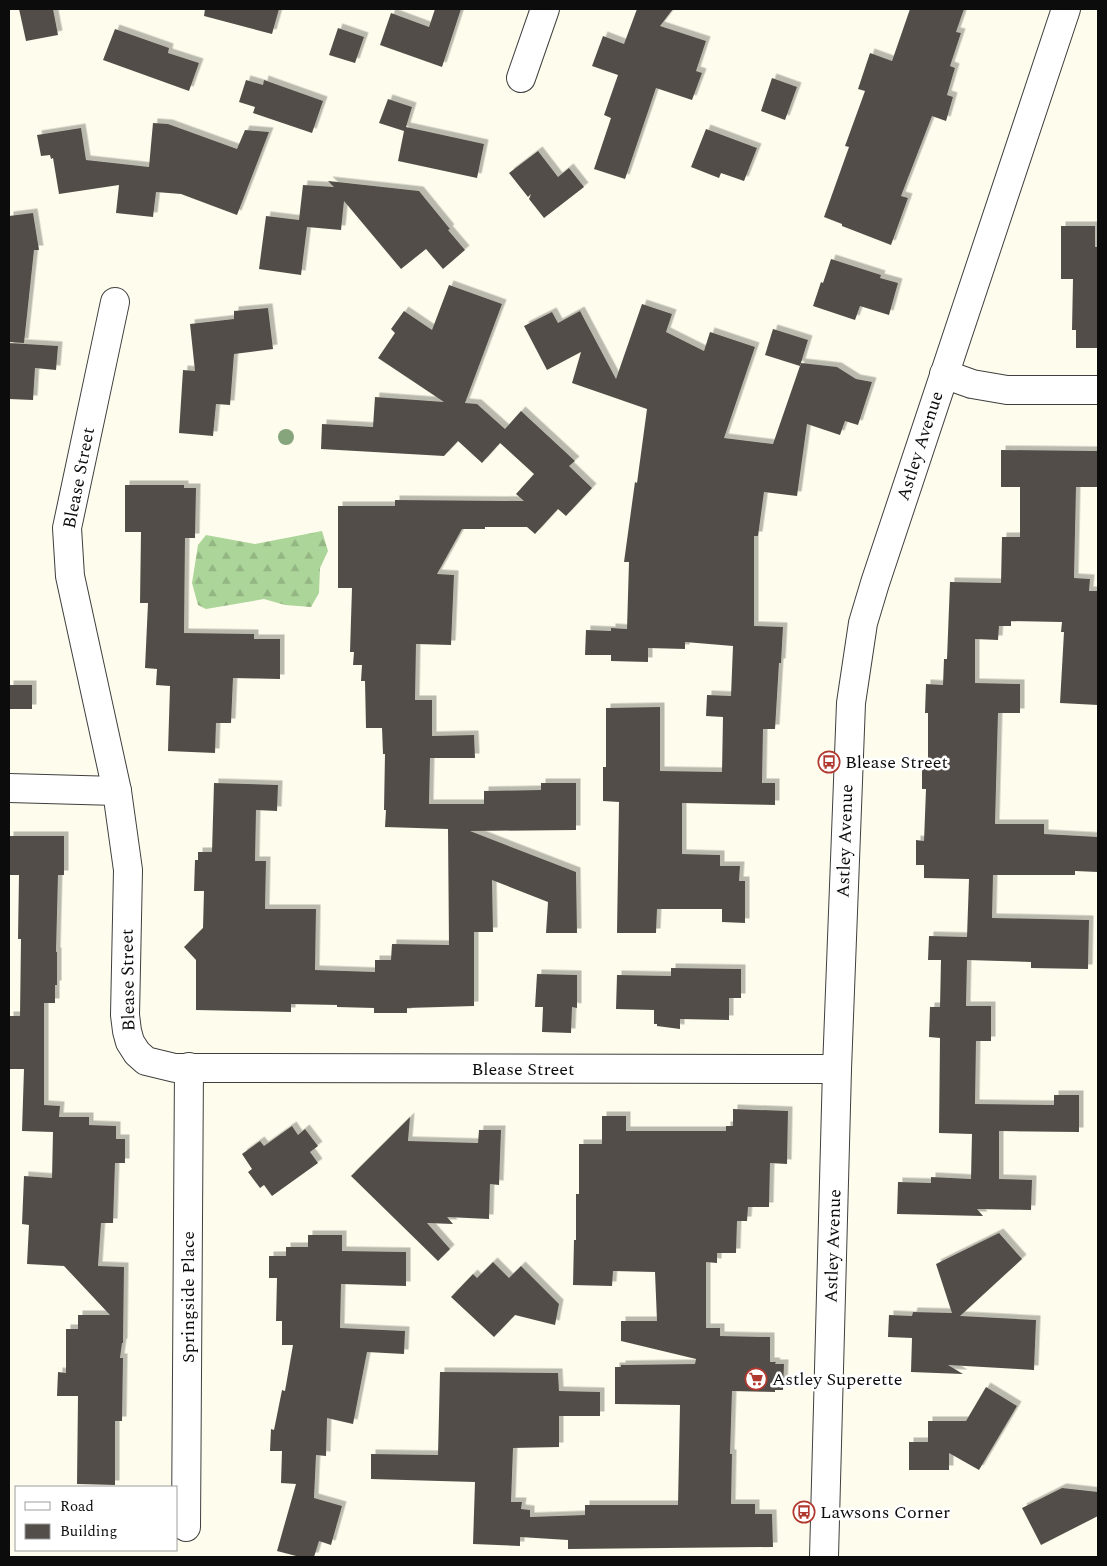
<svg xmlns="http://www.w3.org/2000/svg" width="1107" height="1566" font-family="Spectral,serif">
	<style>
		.forest { fill: url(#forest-firs) }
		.building { fill: #534e49; filter: url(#shadow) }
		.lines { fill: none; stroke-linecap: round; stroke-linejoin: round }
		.minor-casing { stroke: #3f3f3f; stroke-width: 30 }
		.minor { stroke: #fff; stroke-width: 28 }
		.tree { fill: #87a57c }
		.labels { text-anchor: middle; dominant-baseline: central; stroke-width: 5; stroke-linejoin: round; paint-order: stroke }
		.street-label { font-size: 18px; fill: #0c0c0c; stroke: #fff }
		.poi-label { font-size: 18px; fill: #0c0c0c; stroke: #fff; text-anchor: start }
	</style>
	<defs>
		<pattern id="forest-firs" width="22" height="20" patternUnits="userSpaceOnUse" patternTransform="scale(1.25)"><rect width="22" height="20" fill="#acd599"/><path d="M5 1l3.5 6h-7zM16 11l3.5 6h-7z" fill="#93b683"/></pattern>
		<filter id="shadow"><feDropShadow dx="4.5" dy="-4.5" stdDeviation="0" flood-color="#0004"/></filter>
	</defs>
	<rect width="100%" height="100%" fill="#fefcec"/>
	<path class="forest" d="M 322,531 L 328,551 L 320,568 L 319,593 L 311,607 L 285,605 L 264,599 L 206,609 L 198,605 L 192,583 L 198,545 L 206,535 L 255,544 Z"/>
	<g class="building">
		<path d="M 19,9 L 53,9 L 58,35 L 26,41 Z"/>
		<path d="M 205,9 L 279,9 L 272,34 L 204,16 Z"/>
		<path d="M 435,9 L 461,9 L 442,67 L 380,45 L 391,13 L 429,27 Z"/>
		<path d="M 637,9 L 673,9 L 660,26 L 706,41 L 696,71 L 702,73 L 692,100 L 656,88 L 625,179 L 594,169 L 611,118 L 604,115 L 618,75 L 592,66 L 603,36 L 624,44 Z"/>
		<path d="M 910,9 L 964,9 L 956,32 L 961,33 L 950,66 L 955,68 L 947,95 L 953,97 L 946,121 L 932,116 L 901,196 L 908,198 L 891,245 L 842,226 L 842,224 L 824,217 L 849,147 L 845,146 L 865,91 L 858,89 L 870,53 L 892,61 Z"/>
		<path d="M 338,28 L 364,37 L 355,63 L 329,55 Z"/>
		<path d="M 115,29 L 169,48 L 168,53 L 199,63 L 189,91 L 103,60 Z"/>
		<path d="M 772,78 L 797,87 L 785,120 L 761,111 Z"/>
		<path d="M 246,80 L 263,85 L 264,80 L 323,101 L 312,133 L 253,113 L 255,107 L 239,102 Z"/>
		<path d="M 388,99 L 412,107 L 406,127 L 484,144 L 477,178 L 398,161 L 404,131 L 379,123 Z"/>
		<path d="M 153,123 L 168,124 L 237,149 L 245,130 L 269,132 L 237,215 L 181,194 L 156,192 L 153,217 L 116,213 L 119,185 L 59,194 L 53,158 L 51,159 L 50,155 L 41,156 L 37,135 L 81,128 L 86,160 L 149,167 Z"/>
		<path d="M 706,129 L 757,148 L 744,181 L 721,173 L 719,178 L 691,167 Z"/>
		<path d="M 538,151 L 558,177 L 569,168 L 584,187 L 544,218 L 529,199 L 531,194 L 528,197 L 509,173 Z"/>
		<path d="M 328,181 L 419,191 L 450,229 L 448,230 L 465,250 L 443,269 L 426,249 L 401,269 L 344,201 L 341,230 L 307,227 L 301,275 L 259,269 L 266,216 L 299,220 L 303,185 L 334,187 Z"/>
		<path d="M 33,213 L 39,250 L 34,250 L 24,343 L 9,342 L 9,216 Z"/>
		<path d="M 1061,226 L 1095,226 L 1095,247 L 1098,247 L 1098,348 L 1076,348 L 1076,330 L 1072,330 L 1073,279 L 1061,279 Z"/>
		<path d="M 831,259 L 881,275 L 880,278 L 898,283 L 889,315 L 860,306 L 855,320 L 813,306 L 821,282 L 823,283 Z"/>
		<path d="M 449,285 L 502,304 L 465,403 L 477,404 L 505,429 L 521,411 L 575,461 L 569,466 L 592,488 L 566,516 L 558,509 L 535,534 L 527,527 L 485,527 L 485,529 L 462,529 L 437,574 L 454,575 L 451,645 L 416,644 L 415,700 L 432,700 L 432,736 L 474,735 L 475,758 L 430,758 L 429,804 L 484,804 L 484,791 L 541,790 L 541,783 L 576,783 L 576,830 L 470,831 L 576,872 L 577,933 L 546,933 L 548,902 L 492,880 L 493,932 L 474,932 L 474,1006 L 407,1008 L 407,1013 L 374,1013 L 374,1008 L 337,1007 L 337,1005 L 291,1004 L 291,1012 L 196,1010 L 196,960 L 184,947 L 203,928 L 204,891 L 194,891 L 195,860 L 198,860 L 198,852 L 212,852 L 214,783 L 278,785 L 277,811 L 256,810 L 255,861 L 266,861 L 265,909 L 316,909 L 315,970 L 375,972 L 375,960 L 391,960 L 392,944 L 449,945 L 448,829 L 385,827 L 386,810 L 384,810 L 385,754 L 383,754 L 382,728 L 366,728 L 365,681 L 361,681 L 362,665 L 353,665 L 354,652 L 350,652 L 352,588 L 338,588 L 338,506 L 395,506 L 395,500 L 524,501 L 516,494 L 534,474 L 500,443 L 482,463 L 458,441 L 444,456 L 321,449 L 322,424 L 373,427 L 375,397 L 444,402 L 378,358 L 395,333 L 391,329 L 404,311 L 432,330 Z"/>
		<path d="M 642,304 L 672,314 L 666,332 L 704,351 L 710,332 L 755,347 L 724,438 L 773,444 L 801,363 L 837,367 L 856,379 L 872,382 L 858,425 L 845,421 L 840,435 L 807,424 L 797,496 L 764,492 L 758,536 L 754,536 L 754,626 L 783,627 L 781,663 L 779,663 L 775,729 L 763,729 L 762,783 L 775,783 L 775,805 L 682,803 L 682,854 L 720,855 L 720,866 L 740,866 L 739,881 L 745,881 L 745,923 L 722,922 L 722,909 L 657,909 L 656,933 L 617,933 L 619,802 L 603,801 L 603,767 L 606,767 L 606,708 L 660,707 L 660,771 L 722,772 L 723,717 L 706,716 L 707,695 L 731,696 L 733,646 L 685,642 L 685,649 L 648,648 L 648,662 L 611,661 L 611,655 L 585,655 L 586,630 L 611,631 L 611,628 L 627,629 L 629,562 L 624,562 L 635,482 L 637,483 L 647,409 L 572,383 L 581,352 L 547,370 L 524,326 L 552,312 L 558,323 L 580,311 L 616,379 Z"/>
		<path d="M 268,308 L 273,349 L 234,354 L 230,405 L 216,404 L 213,436 L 179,433 L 183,370 L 195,371 L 190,324 L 234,319 L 234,311 Z"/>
		<path d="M 773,329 L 808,340 L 800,366 L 765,355 Z"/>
		<path d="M 9,343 L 58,346 L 56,370 L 35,368 L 33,400 L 9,399 Z"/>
		<path d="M 1001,450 L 1098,451 L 1098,487 L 1076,487 L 1074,578 L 1090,579 L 1089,591 L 1098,591 L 1098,705 L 1060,703 L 1064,632 L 1061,632 L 1062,622 L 1011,621 L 1011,626 L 999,626 L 998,640 L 975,639 L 975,683 L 1020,684 L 1020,713 L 998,713 L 995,824 L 1044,824 L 1044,834 L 1098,837 L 1098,872 L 1075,871 L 1075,875 L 993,875 L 992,918 L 1089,920 L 1088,969 L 1031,968 L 1031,962 L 967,960 L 966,1006 L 991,1006 L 991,1041 L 976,1041 L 975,1104 L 1054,1105 L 1054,1095 L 1079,1095 L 1079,1132 L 999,1131 L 999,1179 L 1032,1180 L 1031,1210 L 977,1209 L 983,1216 L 897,1214 L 898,1182 L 931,1183 L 931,1177 L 971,1179 L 972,1134 L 939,1133 L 940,1038 L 929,1037 L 930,1007 L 940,1007 L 941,960 L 928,960 L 929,936 L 967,937 L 969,879 L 924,878 L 924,865 L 916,865 L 916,840 L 924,841 L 926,789 L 922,789 L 922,766 L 928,766 L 928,713 L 925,713 L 926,684 L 943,685 L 944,659 L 947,659 L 950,582 L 1001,583 L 1002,537 L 1020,537 L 1020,487 L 1001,487 Z"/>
		<path d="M 125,485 L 184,485 L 184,488 L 196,488 L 195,538 L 185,538 L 184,633 L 254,634 L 254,639 L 280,639 L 280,679 L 233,678 L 231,723 L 216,723 L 215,753 L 168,751 L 170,686 L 156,685 L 157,669 L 145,668 L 148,603 L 140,603 L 141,532 L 125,532 Z"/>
		<rect x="9" y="685" width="23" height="24"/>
		<path d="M 9,836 L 64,836 L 64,875 L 58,875 L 56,952 L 57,952 L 57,985 L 55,985 L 55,1003 L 44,1003 L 44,1105 L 60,1106 L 59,1117 L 89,1117 L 89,1125 L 116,1126 L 116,1139 L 125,1139 L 125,1163 L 115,1163 L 113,1223 L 101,1223 L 98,1266 L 124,1267 L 123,1343 L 122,1343 L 120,1358 L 123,1358 L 122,1421 L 115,1421 L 115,1485 L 77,1484 L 78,1396 L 57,1396 L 58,1372 L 66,1373 L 66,1329 L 78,1329 L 78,1315 L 110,1315 L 64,1266 L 27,1264 L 29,1225 L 22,1224 L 24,1176 L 52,1178 L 53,1132 L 22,1131 L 24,1069 L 9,1069 L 9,1016 L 20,1016 L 21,939 L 18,939 L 19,875 L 9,875 Z"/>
		<path d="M 671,968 L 741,969 L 741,998 L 729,998 L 729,1020 L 680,1019 L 680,1029 L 657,1026 L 657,1024 L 654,1024 L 654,1010 L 616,1009 L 617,975 L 671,976 Z"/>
		<path d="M 537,974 L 577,975 L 577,1008 L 572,1007 L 571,1033 L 542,1032 L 543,1007 L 535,1007 Z"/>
		<path d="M 733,1109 L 788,1111 L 787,1164 L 770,1163 L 769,1207 L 748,1207 L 747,1221 L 737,1221 L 736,1253 L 717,1253 L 717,1263 L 706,1262 L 706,1328 L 720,1328 L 720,1336 L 770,1337 L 770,1362 L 776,1362 L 775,1364 L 784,1364 L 783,1390 L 775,1390 L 775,1392 L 732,1391 L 730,1454 L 732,1454 L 731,1504 L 755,1504 L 755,1514 L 772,1514 L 773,1547 L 568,1549 L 568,1540 L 520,1537 L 520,1546 L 473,1544 L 475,1482 L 371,1479 L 371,1454 L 438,1455 L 440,1372 L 558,1373 L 559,1391 L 600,1392 L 600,1416 L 559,1416 L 559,1447 L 513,1448 L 511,1502 L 522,1502 L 521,1509 L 530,1510 L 530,1517 L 585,1515 L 585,1505 L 678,1505 L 680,1405 L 615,1404 L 615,1367 L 621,1367 L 621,1365 L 695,1364 L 696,1359 L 621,1341 L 621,1321 L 657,1321 L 655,1272 L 613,1271 L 612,1286 L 573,1285 L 574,1240 L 576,1240 L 576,1194 L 579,1194 L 579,1144 L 602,1144 L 602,1116 L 626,1116 L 626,1131 L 726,1131 L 726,1126 L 733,1126 Z"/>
		<path d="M 410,1117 L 408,1141 L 478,1143 L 479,1130 L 501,1130 L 499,1185 L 490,1184 L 489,1219 L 447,1217 L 453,1224 L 427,1223 L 450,1249 L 438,1261 L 351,1176 Z"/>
		<path d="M 292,1126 L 298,1135 L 305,1129 L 318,1146 L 310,1152 L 318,1163 L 272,1196 L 264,1185 L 260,1188 L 248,1172 L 252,1169 L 242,1154 L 260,1141 L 264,1146 Z"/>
		<path d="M 999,1233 L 1022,1259 L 960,1316 L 1036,1320 L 1034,1370 L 948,1365 L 963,1374 L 911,1372 L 912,1338 L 888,1337 L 889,1315 L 912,1316 L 913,1312 L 952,1313 L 936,1264 Z"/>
		<path d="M 308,1235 L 342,1235 L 342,1251 L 406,1252 L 406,1286 L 341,1284 L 340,1328 L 405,1331 L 404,1354 L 367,1352 L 353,1424 L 327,1418 L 326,1456 L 316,1455 L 314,1498 L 342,1506 L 331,1545 L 319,1541 L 314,1557 L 300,1557 L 277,1551 L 296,1484 L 281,1483 L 282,1451 L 270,1451 L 271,1429 L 274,1430 L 282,1390 L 285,1391 L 293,1345 L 282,1345 L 282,1321 L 276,1321 L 277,1278 L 269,1278 L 269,1256 L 286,1256 L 286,1247 L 308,1247 Z"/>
		<path d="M 493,1262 L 509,1278 L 521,1266 L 559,1304 L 555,1325 L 515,1315 L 494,1337 L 451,1297 L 473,1274 L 477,1278 Z"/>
		<path d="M 986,1387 L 1017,1406 L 979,1470 L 949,1453 L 949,1470 L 909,1470 L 909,1442 L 928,1442 L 928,1421 L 966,1421 Z"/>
		<path d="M 1062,1488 L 1098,1492 L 1098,1516 L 1041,1545 L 1022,1508 Z"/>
	</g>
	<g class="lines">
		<g class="minor-casing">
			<g id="minor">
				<path d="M 521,78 L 545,9"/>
				<path d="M 115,302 L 67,528 L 70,576 L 117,791 L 128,870 L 125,1015 L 127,1031 L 130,1042 L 137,1053 L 146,1061 L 175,1068 L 837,1069"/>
				<path d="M 944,374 L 972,384 L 1007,390 L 1098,390"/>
				<path d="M 9,788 L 117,791"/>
				<path d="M 186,1527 L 189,1067"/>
				<path d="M 824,1557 L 837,1069 L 851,703 L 863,623 L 875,583 L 1066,9"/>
			</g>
		</g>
		<use href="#minor" class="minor"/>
	</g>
	<circle class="tree" cx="286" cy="437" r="8"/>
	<defs>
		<g id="bus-ring" transform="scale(1.125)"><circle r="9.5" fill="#fff" stroke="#b1382e" stroke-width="1.5"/><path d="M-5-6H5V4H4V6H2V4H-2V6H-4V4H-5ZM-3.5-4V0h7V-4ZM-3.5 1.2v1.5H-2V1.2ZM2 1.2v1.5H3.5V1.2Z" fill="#b1382e"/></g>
		<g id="supermarket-ring" transform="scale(1.125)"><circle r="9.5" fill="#fff" stroke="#b1382e" stroke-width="1.5"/><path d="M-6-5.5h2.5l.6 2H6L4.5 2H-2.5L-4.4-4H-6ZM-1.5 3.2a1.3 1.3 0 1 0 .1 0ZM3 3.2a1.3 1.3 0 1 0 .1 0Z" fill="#b1382e"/></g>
	</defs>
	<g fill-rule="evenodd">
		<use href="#bus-ring" x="829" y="762"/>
		<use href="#supermarket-ring" x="756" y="1379"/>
		<use href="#bus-ring" x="804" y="1512"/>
	</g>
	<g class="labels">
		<g class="street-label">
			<text transform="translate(920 446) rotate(-72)">Astley Avenue</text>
			<text transform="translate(79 478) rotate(-79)">Blease Street</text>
			<text transform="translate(845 841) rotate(-88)">Astley Avenue</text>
			<text transform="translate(128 980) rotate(-91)">Blease Street</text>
			<text x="523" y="1069">Blease Street</text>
			<text transform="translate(833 1246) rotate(-88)">Astley Avenue</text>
			<text transform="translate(188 1297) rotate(-90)">Springside Place</text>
		</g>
		<g class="poi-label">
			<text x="845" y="762">Blease Street</text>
			<text x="772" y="1379">Astley Superette</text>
			<text x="820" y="1512">Lawsons Corner</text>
		</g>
	</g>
	<rect width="1107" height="1566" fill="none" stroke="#0c0c0c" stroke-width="20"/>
	<rect x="15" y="1486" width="162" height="65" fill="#ffffff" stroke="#9e9e9e"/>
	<rect x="25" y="1502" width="25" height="8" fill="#ffffff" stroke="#9e9e9e"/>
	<text x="60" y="1511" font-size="15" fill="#0c0c0c">Road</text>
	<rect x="25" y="1524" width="25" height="15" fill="#534e49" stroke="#9e9e9e"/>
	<text x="60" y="1536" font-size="15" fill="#0c0c0c">Building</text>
</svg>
